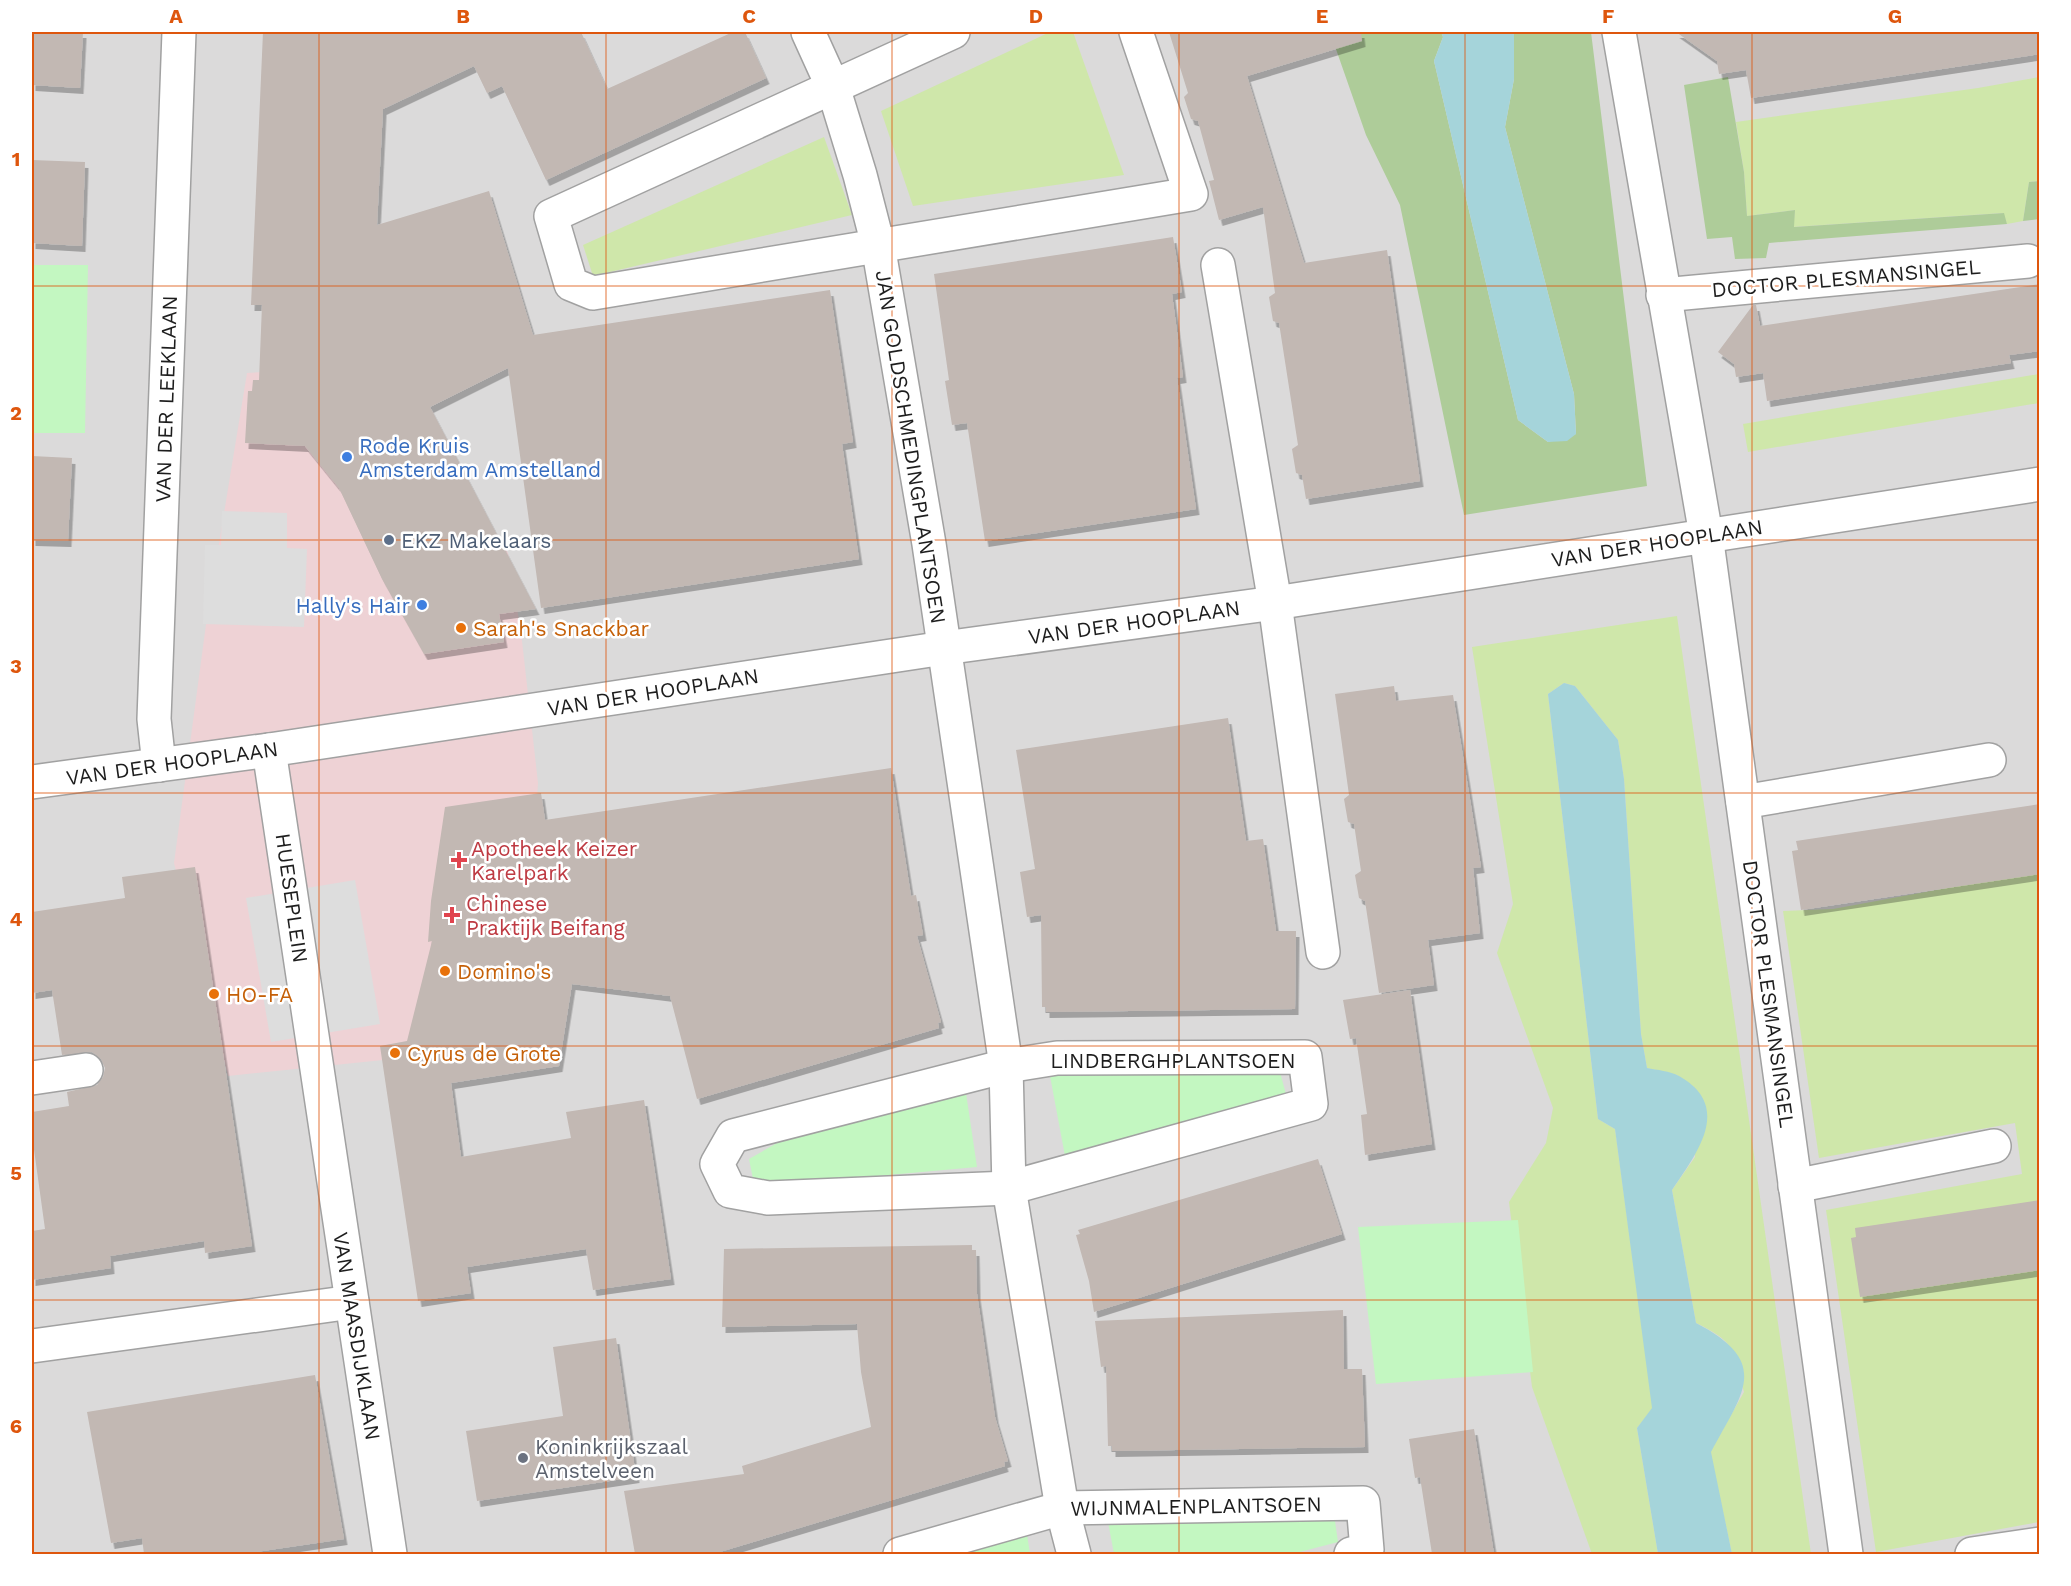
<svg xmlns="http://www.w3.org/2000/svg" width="2071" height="1586" font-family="'Work Sans',sans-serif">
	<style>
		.residential { fill: #dbdada }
		.commercial { fill: #eed2d5 }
		.grass { fill: #cfe7aa }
		.forest { fill: #aecc99 }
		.park { fill: #c3f7c1 }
		.parking { fill: #ddd }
		.water { fill: #a5d4da }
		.building { fill: #c2b8b3; filter: url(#shadow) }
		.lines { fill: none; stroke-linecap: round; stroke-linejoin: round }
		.minor-casing { stroke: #a1a1a1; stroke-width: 36 }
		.minor { stroke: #fff; stroke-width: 33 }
		.grid { fill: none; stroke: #de560d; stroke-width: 1.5; stroke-opacity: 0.55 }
		.shop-dot { fill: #3f7fe0; stroke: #fff; stroke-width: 2 }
		.service-dot { fill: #5c6f8a; stroke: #fff; stroke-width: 2 }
		.food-dot { fill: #e8710a; stroke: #fff; stroke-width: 2 }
		.health-dot { fill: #e0444e; stroke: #fff; stroke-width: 2 }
		.worship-dot { fill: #6b7280; stroke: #fff; stroke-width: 2 }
		.labels { text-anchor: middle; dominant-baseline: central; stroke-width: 5; stroke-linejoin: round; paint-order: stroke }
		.street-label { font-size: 21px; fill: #1d1d1d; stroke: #fff }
		.shop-label { font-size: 21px; fill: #366cbe; stroke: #fff; text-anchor: start }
		.service-label { font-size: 21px; fill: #4e5e75; stroke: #fff; text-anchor: start }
		.food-label { font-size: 21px; fill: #c56008; stroke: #fff; text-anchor: start }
		.health-label { font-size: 21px; fill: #be3a42; stroke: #fff; text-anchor: start }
		.worship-label { font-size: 21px; fill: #5b616d; stroke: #fff; text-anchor: start }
		.neatline { fill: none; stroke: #de560d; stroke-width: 2 }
		.grid-label { font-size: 20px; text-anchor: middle; font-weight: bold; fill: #de560d }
	</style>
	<defs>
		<filter id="shadow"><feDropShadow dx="3.5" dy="6" stdDeviation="0" flood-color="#0004"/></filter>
	</defs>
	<rect width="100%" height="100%" fill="#eee9e3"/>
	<rect class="residential" x="32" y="32" width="2007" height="1522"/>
	<path class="commercial" d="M 392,364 L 508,553 L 521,632 L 538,783 L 520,1046 L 228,1076 L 174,863 L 207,617 L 247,373 Z"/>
	<g class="grass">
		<path d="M 1050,32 L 1073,32 L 1124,175 L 913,206 L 881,111 Z"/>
		<path d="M 2039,77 L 2039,181 L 2029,182 L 2023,221 L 2007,224 L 2003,213 L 1793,227 L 1795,210 L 1747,216 L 1744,172 L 1736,122 L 1978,88 Z"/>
		<path d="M 824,137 L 852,215 L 593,276 L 583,245 Z"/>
		<path d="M 2039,374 L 2039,403 L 1748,452 L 1743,424 Z"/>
		<path d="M 1677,616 L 1811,1554 L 1732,1554 L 1710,1452 L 1744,1392 C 1734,1350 1737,1343 1696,1323 L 1672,1190 L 1695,1157 L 1694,1087 L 1677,1075 L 1647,1068 L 1641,1034 L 1624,779 L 1618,740 L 1575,686 L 1564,683 L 1548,694 L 1598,1119 L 1615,1129 L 1653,1408 L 1637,1428 L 1658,1554 L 1592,1554 L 1532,1387 L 1509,1202 L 1546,1143 L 1553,1108 L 1497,953 L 1513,904 L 1472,647 Z"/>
		<path d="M 2039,871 L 2039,1522 L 1876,1552 L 1826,1210 L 2022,1174 L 2015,1123 L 1819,1158 L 1783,911 L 1833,909 Z"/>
	</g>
	<g class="forest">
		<path d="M 1330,32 L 1441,32 L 1443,37 L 1434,61 L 1518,420 L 1548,442 L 1576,434 L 1574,394 L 1505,127 L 1514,79 L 1514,32 L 1591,32 L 1647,486 L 1464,515 L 1400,205 L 1366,135 Z"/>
		<path d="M 1728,77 L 1744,172 L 1747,216 L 1795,210 L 1794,227 L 2004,213 L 2007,224 L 1769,243 L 1766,258 L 1735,259 L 1732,237 L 1707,239 L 1684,85 Z"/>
		<path d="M 2039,181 L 2039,219 L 2023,221 L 2029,182 Z"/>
	</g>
	<g class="park">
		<path d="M 32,265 L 88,265 L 85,433 L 32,433 Z"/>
		<path d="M 1280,1072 L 1287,1098 L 1065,1156 L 1050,1076 Z"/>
		<path d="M 966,1093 L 977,1167 L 800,1183 L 753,1179 L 749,1159 L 791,1135 Z"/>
		<path d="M 1518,1220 L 1533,1372 L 1376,1384 L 1358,1227 Z"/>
		<path d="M 1334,1514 L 1338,1542 L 1292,1554 L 1114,1554 L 1108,1522 Z"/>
		<path d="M 1027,1534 L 1030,1554 L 955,1554 Z"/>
	</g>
	<g class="parking">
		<path d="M 222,511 L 287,513 L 287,548 L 307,549 L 304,627 L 203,624 L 205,545 L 221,545 Z"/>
		<path d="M 355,880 L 380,1024 L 271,1042 L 246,898 Z"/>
	</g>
	<g class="water">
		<path d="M 1441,32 L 1514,32 L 1514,79 L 1505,127 L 1574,394 L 1576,434 L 1567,441 L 1548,442 L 1518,420 L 1434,61 L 1443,37 Z"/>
		<path d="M 1564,683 L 1575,686 L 1618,740 L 1624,779 L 1641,1034 L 1647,1068 C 1657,1070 1670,1071 1679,1076 C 1734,1107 1696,1154 1672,1190 L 1696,1323 C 1773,1363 1742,1393 1711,1452 L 1732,1554 L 1658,1554 L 1637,1428 L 1652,1408 L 1615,1129 L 1598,1119 L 1548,694 Z"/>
	</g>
	<g class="building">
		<path d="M 32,32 L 83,32 L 80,88 L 32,85 Z"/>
		<path d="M 263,32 L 581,32 L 607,89 L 733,32 L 745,32 L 766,78 L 546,180 L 502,86 L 487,93 L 474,66 L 383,109 L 377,225 L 489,191 L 533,335 L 830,290 L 853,442 L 842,444 L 859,559 L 541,608 L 508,368 L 430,407 L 536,609 L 499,614 L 504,642 L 424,654 L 382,579 L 339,488 L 305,446 L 245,443 L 248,391 L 252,391 L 253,380 L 259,380 L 262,305 L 251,305 Z"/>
		<path d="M 1169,32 L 1361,32 L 1362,41 L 1247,76 L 1304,263 L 1387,250 L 1420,481 L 1306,499 L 1302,475 L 1296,473 L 1292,449 L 1298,445 L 1279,323 L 1273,321 L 1269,297 L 1275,293 L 1263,207 L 1219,220 L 1209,181 L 1214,180 L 1198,121 L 1191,119 L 1184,97 L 1188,93 Z"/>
		<path d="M 1676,32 L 2040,32 L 2040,54 L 1751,98 L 1746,70 L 1719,74 L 1717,61 Z"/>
		<path d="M 32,160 L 85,162 L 82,246 L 32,243 Z"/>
		<path d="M 1173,237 L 1182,292 L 1172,294 L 1183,377 L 1177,378 L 1196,509 L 985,541 L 967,423 L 952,425 L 945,381 L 949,380 L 934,274 Z"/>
		<path d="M 2040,284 L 2040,351 L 2009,355 L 2011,363 L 1767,401 L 1763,373 L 1736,377 L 1734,364 L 1718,352 L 1753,305 L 1756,305 L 1760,326 Z"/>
		<path d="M 32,456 L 72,458 L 68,541 L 32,540 Z"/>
		<path d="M 1394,686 L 1396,701 L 1453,695 L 1481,867 L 1473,868 L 1480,933 L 1428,940 L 1434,985 L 1379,993 L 1365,901 L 1359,898 L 1355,875 L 1361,871 L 1354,824 L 1348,822 L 1344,799 L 1349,795 L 1335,694 Z"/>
		<path d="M 1228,718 L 1246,841 L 1263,839 L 1276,931 L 1296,931 L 1295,1009 L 1046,1012 L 1046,1007 L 1042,1007 L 1041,915 L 1027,917 L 1020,872 L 1035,869 L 1016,750 Z"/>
		<path d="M 891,768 L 911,896 L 916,895 L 923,935 L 917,936 L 941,1022 L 938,1023 L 939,1028 L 697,1099 L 670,996 L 572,984 L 559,1066 L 451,1083 L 461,1157 L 571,1138 L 566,1112 L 644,1100 L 671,1279 L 593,1290 L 586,1249 L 467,1267 L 471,1293 L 418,1301 L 380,1046 L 407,1041 L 432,941 L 428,942 L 431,901 L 445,807 L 541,793 L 545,820 Z"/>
		<path d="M 2040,804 L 2040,874 L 1801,910 L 1792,851 L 1798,850 L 1796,841 Z"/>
		<path d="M 195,867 L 252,1246 L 205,1253 L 204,1241 L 110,1256 L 111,1268 L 32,1280 L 32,1231 L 45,1229 L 32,1135 L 32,1112 L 69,1106 L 67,1092 L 97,1085 L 103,1077 L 105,1068 L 101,1059 L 92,1052 L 62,1055 L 52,990 L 32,993 L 32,912 L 125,898 L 122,877 Z"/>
		<path d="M 1410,990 L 1432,1144 L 1365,1155 L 1361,1115 L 1367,1114 L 1356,1038 L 1350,1039 L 1343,1000 Z"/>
		<path d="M 1318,1159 L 1342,1234 L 1094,1312 L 1089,1281 L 1076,1235 L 1080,1234 L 1078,1230 Z"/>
		<path d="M 2040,1200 L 2040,1270 L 1860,1297 L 1851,1238 L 1856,1237 L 1855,1228 Z"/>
		<path d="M 972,1245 L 972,1250 L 976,1250 L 977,1294 L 995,1417 L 1008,1461 L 1004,1462 L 1005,1466 L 713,1554 L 635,1554 L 624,1491 L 744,1474 L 742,1466 L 871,1427 L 861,1372 L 857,1324 L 722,1327 L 724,1249 Z"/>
		<path d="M 1343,1310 L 1344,1369 L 1362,1369 L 1365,1447 L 1112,1451 L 1112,1446 L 1108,1446 L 1106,1366 L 1101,1367 L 1095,1321 Z"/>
		<path d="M 616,1338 L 636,1477 L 477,1501 L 466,1431 L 563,1416 L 553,1347 Z"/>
		<path d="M 315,1375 L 344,1539 L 242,1554 L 144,1554 L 142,1538 L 111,1543 L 87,1412 Z"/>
		<path d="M 1474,1429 L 1494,1554 L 1432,1554 L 1420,1477 L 1415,1478 L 1409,1439 Z"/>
	</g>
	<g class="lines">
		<g class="minor-casing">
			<g id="minor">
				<path d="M 808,32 L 833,87 L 860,175 L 878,245 L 929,544 L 1006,1066 L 1009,1188 L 1062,1508 L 1074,1554"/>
				<path d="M 953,32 L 551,216 L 571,284 L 593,293 L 1191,194 L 1136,32"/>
				<path d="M 1619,32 L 1706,535 L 1846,1554"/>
				<path d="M 1218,265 L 1275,603 L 1323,952"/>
				<path d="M 1663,295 L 2028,261"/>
				<path d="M 269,750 L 390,1554"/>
				<path d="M 159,765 L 154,719 L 179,32"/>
				<path d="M 32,782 L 269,750 L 944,648 L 1275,603 L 2040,484"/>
				<path d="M 1743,802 L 1989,760"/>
				<path d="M 1305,1057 L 1311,1104 L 1009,1188 L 768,1198 L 730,1191 L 717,1164 L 733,1136 L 1006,1066 L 1057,1058 Z"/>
				<path d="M 32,1078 L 86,1070"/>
				<path d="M 1795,1186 L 1994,1146"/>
				<path d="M 32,1346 L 352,1302"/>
				<path d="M 900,1554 L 1062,1508 L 1363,1503 L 1367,1550 L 1351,1554"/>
				<path d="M 1972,1554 L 2040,1544"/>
			</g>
		</g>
		<use href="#minor" class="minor"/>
	</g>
	<path class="grid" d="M 319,32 L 319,1554M 606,32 L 606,1554M 892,32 L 892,1554M 1179,32 L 1179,1554M 1465,32 L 1465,1554M 1752,32 L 1752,1554M 32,286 L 2040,286M 32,540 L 2040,540M 32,793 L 2040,793M 32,1046 L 2040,1046M 32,1300 L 2040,1300"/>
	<g class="shop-dot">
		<circle cx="347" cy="457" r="6"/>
		<circle cx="422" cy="605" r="6"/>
	</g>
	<circle class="service-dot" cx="389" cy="540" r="6"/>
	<g class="food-dot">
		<circle cx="461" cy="628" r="6"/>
		<circle cx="445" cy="971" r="6"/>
		<circle cx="214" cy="994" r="6"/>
		<circle cx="395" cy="1053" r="6"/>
	</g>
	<g class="health-dot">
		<path d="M456 851h6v6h6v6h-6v6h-6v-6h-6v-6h6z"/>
		<path d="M449 906h6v6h6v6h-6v6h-6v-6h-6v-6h6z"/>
	</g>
	<circle class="worship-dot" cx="523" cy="1458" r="6"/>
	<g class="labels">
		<g class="street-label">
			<text transform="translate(1846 278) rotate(-5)">DOCTOR PLESMANSINGEL</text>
			<text transform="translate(166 399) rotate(-88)">VAN DER LEEKLAAN</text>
			<text transform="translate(911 447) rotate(81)">JAN GOLDSCHMEDINGPLANTSOEN</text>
			<text transform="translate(1657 543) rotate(-9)">VAN DER HOOPLAAN</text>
			<text transform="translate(1134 622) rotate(-8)">VAN DER HOOPLAAN</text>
			<text transform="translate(653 692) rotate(-9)">VAN DER HOOPLAAN</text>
			<text transform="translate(172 763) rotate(-8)">VAN DER HOOPLAAN</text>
			<text transform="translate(292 898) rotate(82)">HUESEPLEIN</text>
			<text transform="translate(1769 994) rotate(82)">DOCTOR PLESMANSINGEL</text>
			<text x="1173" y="1060">LINDBERGHPLANTSOEN</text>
			<text transform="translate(357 1336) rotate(81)">VAN MAASDIJKLAAN</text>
			<text transform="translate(1196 1506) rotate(-1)">WIJNMALENPLANTSOEN</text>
		</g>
		<g class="shop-label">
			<text x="359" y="445">Rode Kruis<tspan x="359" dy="24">Amsterdam Amstelland</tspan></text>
			<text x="410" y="605" text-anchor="end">Hally's Hair</text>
		</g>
		<g class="service-label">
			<text x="401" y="540">EKZ Makelaars</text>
		</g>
		<g class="food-label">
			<text x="473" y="628">Sarah's Snackbar</text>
			<text x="457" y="971">Domino's</text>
			<text x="226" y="994">HO-FA</text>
			<text x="407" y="1053">Cyrus de Grote</text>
		</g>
		<g class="health-label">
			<text x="471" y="848">Apotheek Keizer<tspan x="471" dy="24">Karelpark</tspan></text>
			<text x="466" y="903">Chinese<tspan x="466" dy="24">Praktijk Beifang</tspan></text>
		</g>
		<g class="worship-label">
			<text x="535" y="1446">Koninkrijkszaal<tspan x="535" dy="24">Amstelveen</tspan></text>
		</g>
	</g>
	<rect width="2071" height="1586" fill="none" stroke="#ffffff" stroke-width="66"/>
	<rect x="33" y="33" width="2005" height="1520" class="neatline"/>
	<g class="grid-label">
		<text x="176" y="23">A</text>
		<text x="463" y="23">B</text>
		<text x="749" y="23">C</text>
		<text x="1036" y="23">D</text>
		<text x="1322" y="23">E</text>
		<text x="1608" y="23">F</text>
		<text x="1895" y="23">G</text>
		<text x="16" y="166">1</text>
		<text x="16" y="420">2</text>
		<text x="16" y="673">3</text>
		<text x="16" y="926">4</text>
		<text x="16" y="1180">5</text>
		<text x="16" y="1433">6</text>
	</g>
</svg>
